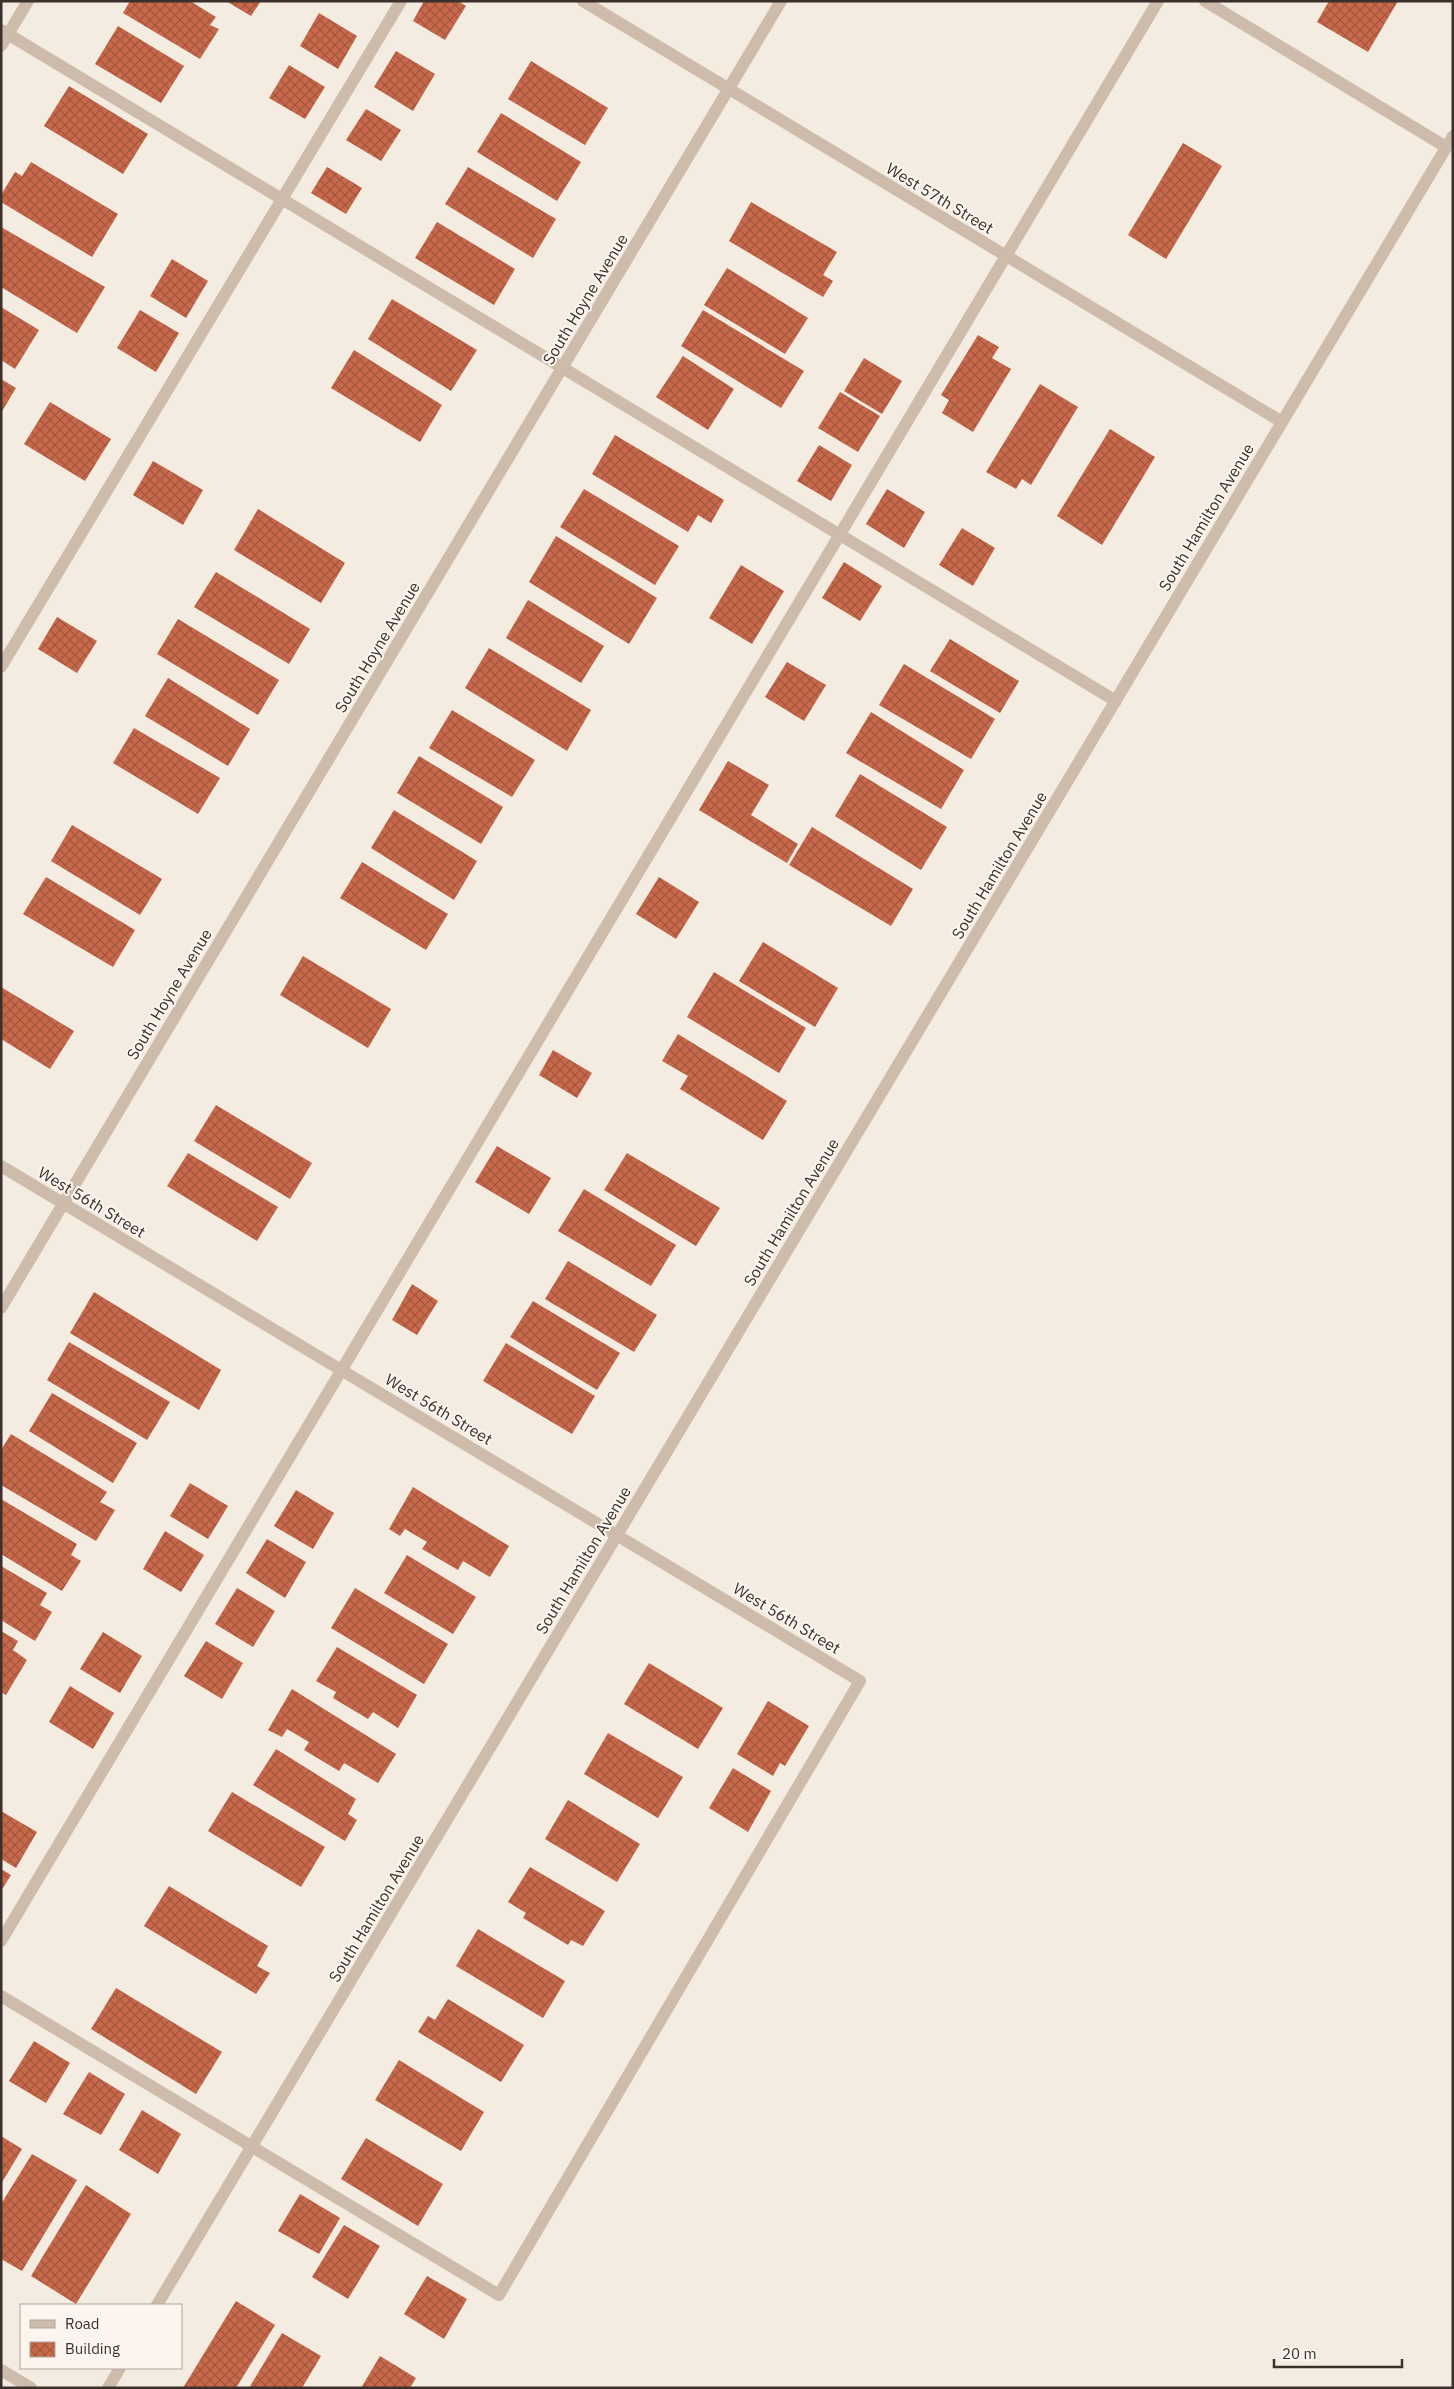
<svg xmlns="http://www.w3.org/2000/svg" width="1454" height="2389" font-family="'IBM Plex Sans',sans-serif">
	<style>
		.building { fill: url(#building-cross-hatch) }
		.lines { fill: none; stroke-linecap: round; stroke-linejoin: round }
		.minor { stroke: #cdbbac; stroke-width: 12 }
		.labels { text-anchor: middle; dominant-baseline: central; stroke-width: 4; stroke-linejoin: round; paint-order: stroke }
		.street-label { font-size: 16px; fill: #3b302b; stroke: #fbf5ee }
	</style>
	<defs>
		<pattern id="building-cross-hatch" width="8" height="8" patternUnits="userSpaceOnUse" patternTransform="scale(1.25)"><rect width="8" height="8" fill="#c8694b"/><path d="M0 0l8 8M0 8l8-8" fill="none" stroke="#a4573f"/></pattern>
	</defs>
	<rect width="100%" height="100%" fill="#f4ebe1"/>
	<g class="building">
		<path d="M 130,1 L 190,1 L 216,17 L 210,25 L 219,29 L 200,59 L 123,13 Z"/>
		<path d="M 226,1 L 261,1 L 251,16 Z"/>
		<path d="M 424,1 L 458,1 L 466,6 L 445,40 L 413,21 Z"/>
		<path d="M 1329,1 L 1398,1 L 1368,52 L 1317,22 Z"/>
		<path d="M 319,13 L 357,36 L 338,69 L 300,46 Z"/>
		<path d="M 118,26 L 184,66 L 161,103 L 95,64 Z"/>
		<path d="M 396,51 L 435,74 L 413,111 L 374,87 Z"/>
		<path d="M 531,61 L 608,108 L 585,145 L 508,99 Z"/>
		<path d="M 289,65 L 325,87 L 305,119 L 269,98 Z"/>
		<path d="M 69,86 L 148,134 L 123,174 L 44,126 Z"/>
		<path d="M 366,109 L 401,130 L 381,161 L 346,140 Z"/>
		<path d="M 501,113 L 581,162 L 557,201 L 477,152 Z"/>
		<path d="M 1183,143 L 1222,166 L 1166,259 L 1128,235 Z"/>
		<path d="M 31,162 L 118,214 L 92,257 L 1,202 L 1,195 L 15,172 L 22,176 Z"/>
		<path d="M 327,167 L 362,188 L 346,214 L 311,193 Z"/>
		<path d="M 468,167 L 556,219 L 533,258 L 445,204 Z"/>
		<path d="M 751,202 L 837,252 L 823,275 L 833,281 L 823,297 L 729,241 Z"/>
		<path d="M 437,222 L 515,269 L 494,305 L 415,258 Z"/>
		<path d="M 1,227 L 105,287 L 77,333 L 1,287 Z"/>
		<path d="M 172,259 L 208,281 L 186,318 L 150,296 Z"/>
		<path d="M 727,268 L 808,318 L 785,354 L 704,305 Z"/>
		<path d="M 392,299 L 477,350 L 451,391 L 368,339 Z"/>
		<path d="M 1,307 L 39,330 L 15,369 L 1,360 Z"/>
		<path d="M 140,310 L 179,333 L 156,372 L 117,348 Z"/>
		<path d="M 703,310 L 804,371 L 781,408 L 681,346 Z"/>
		<path d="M 978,335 L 999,347 L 992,358 L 1011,369 L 973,432 L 942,413 L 949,400 L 941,395 Z"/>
		<path d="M 354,350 L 442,405 L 420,442 L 331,388 Z"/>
		<path d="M 683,356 L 734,389 L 708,430 L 656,397 Z"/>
		<path d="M 864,358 L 902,381 L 882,414 L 844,391 Z"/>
		<path d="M 1,379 L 16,388 L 1,413 Z"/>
		<path d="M 1040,384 L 1078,407 L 1031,485 L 1022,479 L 1016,489 L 986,472 Z"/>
		<path d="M 840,392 L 880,416 L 858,452 L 818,428 Z"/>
		<path d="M 50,402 L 111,439 L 85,481 L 24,444 Z"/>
		<path d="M 1110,429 L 1155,457 L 1102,545 L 1057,516 Z"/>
		<path d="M 615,435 L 724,500 L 711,523 L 698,515 L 688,532 L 592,474 Z"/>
		<path d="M 819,445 L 852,465 L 831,501 L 797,481 Z"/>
		<path d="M 153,461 L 203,490 L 183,525 L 133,495 Z"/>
		<path d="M 584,489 L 679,546 L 655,585 L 560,527 Z"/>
		<path d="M 887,489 L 925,512 L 904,548 L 866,524 Z"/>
		<path d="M 258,509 L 345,563 L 321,603 L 234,550 Z"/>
		<path d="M 962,528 L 995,548 L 973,586 L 939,565 Z"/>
		<path d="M 556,536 L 657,598 L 629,644 L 529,582 Z"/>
		<path d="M 844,562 L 882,586 L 860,621 L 822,598 Z"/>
		<path d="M 741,565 L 784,591 L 752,644 L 709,618 Z"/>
		<path d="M 216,572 L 310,629 L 289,664 L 194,607 Z"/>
		<path d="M 528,600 L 604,646 L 581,683 L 506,638 Z"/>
		<path d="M 57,617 L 97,641 L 77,673 L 38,649 Z"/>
		<path d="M 178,619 L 279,680 L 258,715 L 157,654 Z"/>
		<path d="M 950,639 L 1019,681 L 1000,713 L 930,671 Z"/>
		<path d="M 489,648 L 591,710 L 567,751 L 465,688 Z"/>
		<path d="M 787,662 L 826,685 L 804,721 L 765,697 Z"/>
		<path d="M 904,664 L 995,719 L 971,759 L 879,705 Z"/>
		<path d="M 168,678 L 250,729 L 228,766 L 145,716 Z"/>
		<path d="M 452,710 L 535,760 L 512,797 L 429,748 Z"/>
		<path d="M 871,712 L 964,770 L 941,809 L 846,753 Z"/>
		<path d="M 134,728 L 220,778 L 198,814 L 113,763 Z"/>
		<path d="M 419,756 L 503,807 L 481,844 L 397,793 Z"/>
		<path d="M 728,761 L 769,785 L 751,815 L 798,844 L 787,863 L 699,810 Z"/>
		<path d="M 860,774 L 947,827 L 921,870 L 835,816 Z"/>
		<path d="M 394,810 L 477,861 L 454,900 L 371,848 Z"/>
		<path d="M 72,825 L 162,879 L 140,915 L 51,861 Z"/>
		<path d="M 812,827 L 913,889 L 891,926 L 789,865 Z"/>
		<path d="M 362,862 L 448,914 L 426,950 L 340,898 Z"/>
		<path d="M 46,877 L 135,930 L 113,967 L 23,914 Z"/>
		<path d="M 659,877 L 699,902 L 676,939 L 636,914 Z"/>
		<path d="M 763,942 L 838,988 L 815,1027 L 739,981 Z"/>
		<path d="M 303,956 L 391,1009 L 368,1048 L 280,995 Z"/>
		<path d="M 714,972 L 806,1028 L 779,1073 L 687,1017 Z"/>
		<path d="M 1,987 L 74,1031 L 50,1069 L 1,1039 Z"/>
		<path d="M 678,1034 L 787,1101 L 763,1140 L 680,1089 L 688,1076 L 662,1061 Z"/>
		<path d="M 553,1050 L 592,1073 L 577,1098 L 539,1075 Z"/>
		<path d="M 216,1105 L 312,1163 L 290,1199 L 194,1141 Z"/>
		<path d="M 497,1146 L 551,1178 L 529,1214 L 475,1182 Z"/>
		<path d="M 188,1153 L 278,1207 L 257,1241 L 167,1186 Z"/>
		<path d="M 627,1153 L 720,1208 L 696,1246 L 604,1190 Z"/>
		<path d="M 584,1189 L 676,1245 L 651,1286 L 558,1231 Z"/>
		<path d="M 568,1261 L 657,1315 L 634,1352 L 545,1299 Z"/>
		<path d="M 412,1284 L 438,1301 L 417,1335 L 392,1320 Z"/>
		<path d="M 94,1292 L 221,1370 L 199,1410 L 70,1333 Z"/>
		<path d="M 533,1301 L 620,1353 L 597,1390 L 510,1337 Z"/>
		<path d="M 69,1342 L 170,1402 L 147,1440 L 47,1380 Z"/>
		<path d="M 506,1343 L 595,1396 L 572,1434 L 483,1381 Z"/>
		<path d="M 52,1393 L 137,1443 L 113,1483 L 29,1431 Z"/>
		<path d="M 11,1434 L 107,1492 L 100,1502 L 115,1510 L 96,1541 L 1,1485 L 1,1450 Z"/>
		<path d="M 190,1483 L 228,1506 L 208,1539 L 170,1516 Z"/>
		<path d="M 413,1487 L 509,1546 L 490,1577 L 463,1561 L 458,1570 L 422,1549 L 427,1542 L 405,1529 L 400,1536 L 389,1529 Z"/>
		<path d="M 296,1490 L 334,1513 L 313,1549 L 274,1526 Z"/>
		<path d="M 1,1499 L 77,1544 L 71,1555 L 81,1561 L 62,1591 L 1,1554 Z"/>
		<path d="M 165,1531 L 204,1555 L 181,1592 L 143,1569 Z"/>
		<path d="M 267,1539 L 306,1562 L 285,1598 L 246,1573 Z"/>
		<path d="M 407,1555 L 476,1597 L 453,1634 L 384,1593 Z"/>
		<path d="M 1,1566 L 47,1593 L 40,1605 L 52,1612 L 35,1641 L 1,1620 Z"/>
		<path d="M 237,1588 L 275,1611 L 253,1647 L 215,1624 Z"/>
		<path d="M 355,1588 L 448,1644 L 424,1684 L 331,1628 Z"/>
		<path d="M 1,1631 L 18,1641 L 13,1650 L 27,1660 L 6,1695 L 1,1692 Z"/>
		<path d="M 103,1632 L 142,1656 L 120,1693 L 80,1669 Z"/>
		<path d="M 206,1641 L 243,1663 L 222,1699 L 184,1676 Z"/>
		<path d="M 337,1647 L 417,1695 L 398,1728 L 373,1712 L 368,1719 L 333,1698 L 336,1692 L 316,1681 Z"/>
		<path d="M 649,1663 L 723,1708 L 698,1749 L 624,1704 Z"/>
		<path d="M 70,1686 L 114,1713 L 93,1749 L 49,1722 Z"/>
		<path d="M 292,1689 L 396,1754 L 378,1783 L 344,1763 L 339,1771 L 304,1750 L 309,1742 L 287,1729 L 282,1737 L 268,1730 Z"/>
		<path d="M 768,1701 L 809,1726 L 785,1766 L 780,1763 L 773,1776 L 737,1754 Z"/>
		<path d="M 608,1733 L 683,1777 L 658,1818 L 584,1774 Z"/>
		<path d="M 276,1749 L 356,1799 L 348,1814 L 357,1820 L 345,1841 L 253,1785 Z"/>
		<path d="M 733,1768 L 771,1791 L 748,1832 L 709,1808 Z"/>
		<path d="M 232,1792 L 325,1847 L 301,1887 L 208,1831 Z"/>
		<path d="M 568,1800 L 640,1844 L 617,1882 L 545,1839 Z"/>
		<path d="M 1,1811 L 37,1832 L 16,1868 L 1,1859 Z"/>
		<path d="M 530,1867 L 605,1911 L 583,1946 L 571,1940 L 568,1945 L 523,1918 L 526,1913 L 508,1902 Z"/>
		<path d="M 1,1869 L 11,1875 L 1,1891 Z"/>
		<path d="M 169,1886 L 268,1946 L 257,1966 L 270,1973 L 256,1994 L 144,1926 Z"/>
		<path d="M 478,1929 L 565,1981 L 543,2018 L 456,1966 Z"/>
		<path d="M 116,1988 L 222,2052 L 196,2094 L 91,2029 Z"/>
		<path d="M 448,1999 L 524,2045 L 501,2082 L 418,2032 L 428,2016 L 435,2020 Z"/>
		<path d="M 34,2041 L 70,2063 L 46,2103 L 9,2081 Z"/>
		<path d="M 399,2060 L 484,2112 L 461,2151 L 375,2100 Z"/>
		<path d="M 89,2072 L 125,2094 L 101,2135 L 63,2114 Z"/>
		<path d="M 142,2110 L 181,2134 L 158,2174 L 119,2150 Z"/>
		<path d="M 1,2136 L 22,2149 L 1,2184 Z"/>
		<path d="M 366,2138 L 443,2184 L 418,2226 L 341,2179 Z"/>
		<path d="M 32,2154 L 77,2180 L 22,2271 L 1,2259 L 1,2204 Z"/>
		<path d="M 86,2185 L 131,2214 L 76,2304 L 31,2276 Z"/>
		<path d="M 300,2194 L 340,2218 L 319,2254 L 278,2231 Z"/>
		<path d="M 344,2225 L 380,2246 L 348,2299 L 312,2277 Z"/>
		<path d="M 427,2276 L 467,2299 L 444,2339 L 404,2314 Z"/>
		<path d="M 236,2301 L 275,2325 L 236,2388 L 183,2388 Z"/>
		<path d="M 282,2333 L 321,2356 L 302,2388 L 249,2388 Z"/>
		<path d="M 380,2356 L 416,2378 L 410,2388 L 361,2388 Z"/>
	</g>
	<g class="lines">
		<g class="minor">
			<path d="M 583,1 L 1282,422"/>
			<path d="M 1205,1 L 1446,147"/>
			<path d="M 1,30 L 1116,701"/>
			<path d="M 1,46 L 28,1"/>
			<path d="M 1,667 L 401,1"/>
			<path d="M 1,1166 L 860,1681 L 499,2295 L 1,1996"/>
			<path d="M 1,1308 L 781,1"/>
			<path d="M 1,1941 L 1158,1"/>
			<path d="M 157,2305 L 1453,136"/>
			<path d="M 1,2370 L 31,2388"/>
			<path d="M 108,2388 L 120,2368"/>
		</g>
	</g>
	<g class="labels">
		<g class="street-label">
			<text transform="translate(940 198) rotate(31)">West 57th Street</text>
			<text transform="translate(585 299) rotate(-59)">South Hoyne Avenue</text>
			<text transform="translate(1206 517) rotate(-59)">South Hamilton Avenue</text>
			<text transform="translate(377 647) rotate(-59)">South Hoyne Avenue</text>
			<text transform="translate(999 865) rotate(-59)">South Hamilton Avenue</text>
			<text transform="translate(169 994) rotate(-59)">South Hoyne Avenue</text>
			<text transform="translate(92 1202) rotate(31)">West 56th Street</text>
			<text transform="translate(791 1212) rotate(-59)">South Hamilton Avenue</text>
			<text transform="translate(439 1409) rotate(31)">West 56th Street</text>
			<text transform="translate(583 1560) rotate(-59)">South Hamilton Avenue</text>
			<text transform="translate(787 1618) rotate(31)">West 56th Street</text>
			<text transform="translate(376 1908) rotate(-59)">South Hamilton Avenue</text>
		</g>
	</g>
	<rect width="1454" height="2389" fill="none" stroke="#3b302b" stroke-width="5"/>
	<rect x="20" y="2304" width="162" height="65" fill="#fbf5ee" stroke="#aea6a0"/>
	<rect x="30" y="2320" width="25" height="8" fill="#cdbbac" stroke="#aea6a0"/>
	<text x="65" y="2329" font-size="15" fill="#3b302b">Road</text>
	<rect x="30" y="2342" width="25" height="15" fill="url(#building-cross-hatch)" stroke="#aea6a0"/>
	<text x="65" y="2354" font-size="15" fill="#3b302b">Building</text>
	<path d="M1274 2359v8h128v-8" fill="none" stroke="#3b302b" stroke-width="2.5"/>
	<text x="1282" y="2359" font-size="15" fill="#3b302b" stroke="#fbf5ee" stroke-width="4" paint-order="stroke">20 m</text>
</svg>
